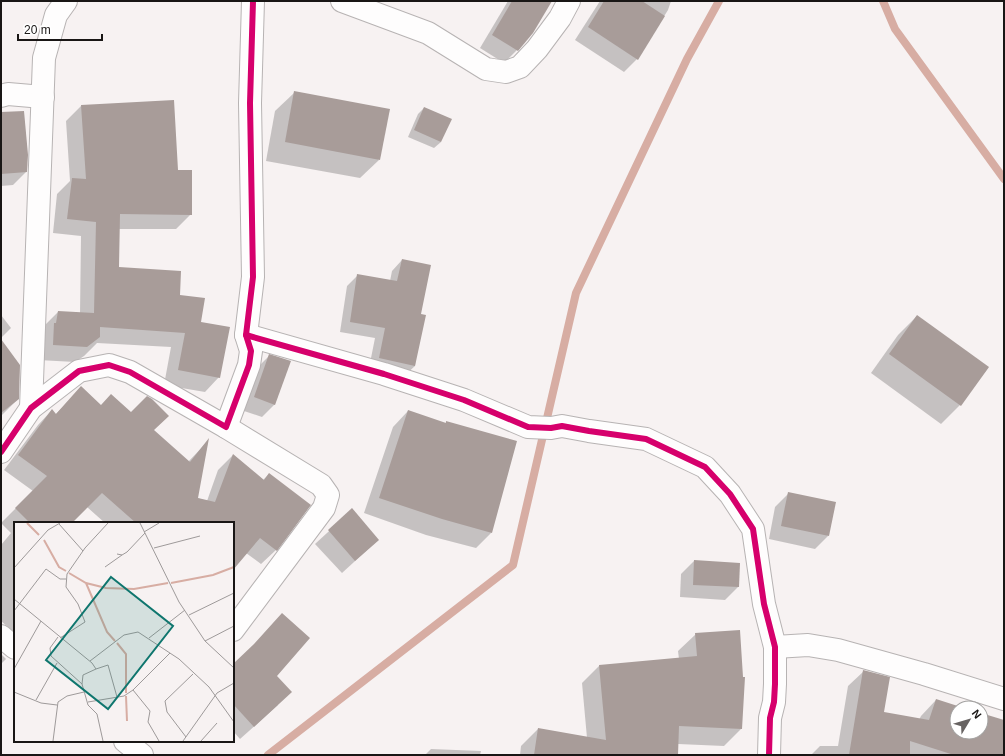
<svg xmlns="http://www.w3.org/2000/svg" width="1005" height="756" font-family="Arial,sans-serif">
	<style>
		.shadow { fill: #0003 }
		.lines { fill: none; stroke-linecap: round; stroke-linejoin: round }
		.stream { stroke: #d7ada3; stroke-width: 8 }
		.building { fill: #a89c99 }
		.minor-casing { stroke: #b7b3b3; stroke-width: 24 }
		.minor { stroke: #fefdfd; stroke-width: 22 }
		.cycleway-casing { stroke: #fff; stroke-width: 8 }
		.cycleway { stroke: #d6006c; stroke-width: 6 }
		.inset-river { fill: none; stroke: #d7ada3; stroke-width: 2 }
		.inset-road { fill: none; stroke: #9e9a9a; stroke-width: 1 }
		.view { fill: #0f766e; fill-opacity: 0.15; stroke: #0f766e; stroke-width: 2 }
		.inset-edge { fill: none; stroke: #191615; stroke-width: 2 }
	</style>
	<rect width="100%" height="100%" fill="#f7f2f2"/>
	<g class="shadow">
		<path d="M 508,1 L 542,1 L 517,50 L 504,63 L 480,48 Z"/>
		<path d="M 600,1 L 671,1 L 668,10 L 637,59 L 624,72 L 575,40 Z"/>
		<path d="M 294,93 L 379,160 L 360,178 L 266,161 L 275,111 Z"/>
		<path d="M 81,106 L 177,171 L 191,214 L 176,229 L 119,229 L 118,268 L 178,295 L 200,323 L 219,377 L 205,392 L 164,385 L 171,347 L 97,343 L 84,356 L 75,362 L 38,360 L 43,327 L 58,312 L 80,313 L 81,236 L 53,233 L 57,194 L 70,181 L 66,121 Z"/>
		<path d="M 424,108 L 441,142 L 434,148 L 408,137 L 418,114 Z"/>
		<path d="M 1,113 L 26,172 L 13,185 L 1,186 Z"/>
		<path d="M 402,260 L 420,315 L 415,366 L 404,376 L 369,368 L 375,338 L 340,332 L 347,286 L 358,275 L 390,281 L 392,271 Z"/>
		<path d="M 1,315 L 11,328 L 1,338 Z"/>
		<path d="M 917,316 L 988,368 L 960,405 L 941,424 L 871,373 L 898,335 Z"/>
		<path d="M 1,340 L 18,399 L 1,416 Z"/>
		<path d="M 269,356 L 275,404 L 262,417 L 241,410 L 256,369 Z"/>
		<path d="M 81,388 L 100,406 L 153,431 L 188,462 L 208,441 L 197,498 L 207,501 L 218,470 L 233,455 L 263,480 L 269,474 L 276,550 L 261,564 L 246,553 L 233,567 L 233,523 L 105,523 L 87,507 L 71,523 L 15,523 L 15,633 L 1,621 L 1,545 L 11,533 L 1,523 L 33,491 L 4,470 L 38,425 L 52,410 L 55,415 Z"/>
		<path d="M 408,411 L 445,424 L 446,422 L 491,533 L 476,548 L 426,535 L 364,513 L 393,427 Z"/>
		<path d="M 789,493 L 828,536 L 815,549 L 769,539 L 775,507 Z"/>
		<path d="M 352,510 L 378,540 L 342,573 L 315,544 Z"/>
		<path d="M 694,561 L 739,564 L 738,587 L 725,600 L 680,597 L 681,574 Z"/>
		<path d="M 696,634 L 741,729 L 724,746 L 678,744 L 677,755 L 520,755 L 521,746 L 538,729 L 587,738 L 582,683 L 599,666 L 679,659 L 678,651 Z"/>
		<path d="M 1,654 L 6,659 L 1,664 Z"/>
		<path d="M 233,665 L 276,676 L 278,705 L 240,739 L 233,731 Z"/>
		<path d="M 864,671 L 883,713 L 919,720 L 921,716 L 936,700 L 961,708 L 957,708 L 957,732 L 981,732 L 981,714 L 1004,721 L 1004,755 L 811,755 L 820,746 L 838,746 L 848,686 Z"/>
		<path d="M 431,749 L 481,751 L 480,755 L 425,755 Z"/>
	</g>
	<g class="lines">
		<g class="stream">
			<path d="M 883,1 L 895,29 L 1004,179"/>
			<path d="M 268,755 L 513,565 L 576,293 L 687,59 L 719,1"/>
		</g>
	</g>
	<g class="building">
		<path d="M 512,1 L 552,1 L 533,33 L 518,51 L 492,35 Z"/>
		<path d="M 604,1 L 642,1 L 665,16 L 638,60 L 588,27 Z"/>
		<path d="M 294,91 L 390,109 L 380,160 L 285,142 Z"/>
		<path d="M 174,100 L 178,170 L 192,170 L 192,215 L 120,214 L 119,267 L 181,271 L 180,295 L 205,298 L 201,322 L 230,327 L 220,378 L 178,370 L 185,333 L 100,327 L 100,337 L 87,347 L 53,345 L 54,323 L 56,323 L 58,311 L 94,313 L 96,222 L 67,219 L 72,178 L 86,179 L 81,105 Z"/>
		<path d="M 424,107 L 452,119 L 441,142 L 414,130 Z"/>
		<path d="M 24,111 L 28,155 L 27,172 L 1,174 L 1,112 Z"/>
		<path d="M 402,259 L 431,265 L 421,314 L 426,315 L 415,366 L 379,358 L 385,328 L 350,322 L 357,274 L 397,281 Z"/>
		<path d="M 917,315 L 989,367 L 961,406 L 889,354 Z"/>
		<path d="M 1,339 L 20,365 L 19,399 L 1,413 Z"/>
		<path d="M 269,354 L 291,361 L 275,405 L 254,397 Z"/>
		<path d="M 81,386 L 101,405 L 111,394 L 131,412 L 147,396 L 152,399 L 169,416 L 154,430 L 190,462 L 209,438 L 198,498 L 215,502 L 233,454 L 264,480 L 269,473 L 311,505 L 277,551 L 260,538 L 233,570 L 233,523 L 136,523 L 102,493 L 72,523 L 30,523 L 15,508 L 47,476 L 18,455 L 52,409 L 56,414 Z"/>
		<path d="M 408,410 L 446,423 L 446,421 L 517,441 L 492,533 L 442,519 L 379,498 Z"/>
		<path d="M 788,492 L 836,502 L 829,536 L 781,526 Z"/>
		<path d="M 352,508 L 379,540 L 355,561 L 328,530 Z"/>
		<path d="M 694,560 L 740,563 L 739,587 L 693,585 Z"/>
		<path d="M 282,613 L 310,638 L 277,676 L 292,692 L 254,727 L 233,704 L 233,664 L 254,644 Z"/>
		<path d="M 740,630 L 743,677 L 745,677 L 742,729 L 679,726 L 678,755 L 534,755 L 538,728 L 606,740 L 599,665 L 697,656 L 695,633 Z"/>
		<path d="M 863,670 L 890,677 L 884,712 L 929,720 L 936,699 L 964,708 L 957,708 L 957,732 L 981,732 L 981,713 L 1004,720 L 1004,755 L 954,755 L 910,741 L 910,755 L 849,755 Z"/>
	</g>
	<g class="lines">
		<g class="minor-casing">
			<g id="minor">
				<path d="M 342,1 L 428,33 L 486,69 L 506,72 L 520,67 L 537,49 L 560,18 L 569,1"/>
				<path d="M 1,96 L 8,94 L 43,97"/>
				<path d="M 246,335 L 384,374 L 464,400 L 528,427 L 551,428 L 562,426 L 589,431 L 646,439 L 705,467 L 730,494 L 753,529 L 764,604 L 775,647 L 775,684 L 774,702 L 770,718 L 769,755"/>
				<path d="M 31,408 L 44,58 L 56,15 L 66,1"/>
				<path d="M 226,427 L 321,485 L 328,495 L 324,508 L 233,630"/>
				<path d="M 1,452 L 31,408 L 79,371 L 109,365 L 130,372 L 226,427 L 249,365 L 251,351 L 246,335 L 253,277 L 250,103 L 253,1"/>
				<path d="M 1,636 L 15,648"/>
				<path d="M 775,647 L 808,645 L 838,650 L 924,674 L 1004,699"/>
				<path d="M 125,741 L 142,755"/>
			</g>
		</g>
		<use href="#minor" class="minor"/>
		<g class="cycleway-casing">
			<g id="cycleway">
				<path d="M 246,335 L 384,374 L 464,400 L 528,427 L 551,428 L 562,426 L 589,431 L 646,439 L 705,467 L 730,494 L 753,529 L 764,604 L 775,647 L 775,684 L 774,702 L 770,718 L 769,755"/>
				<path d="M 1,452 L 31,408 L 79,371 L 109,365 L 130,372 L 226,427 L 249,365 L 251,351 L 246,335 L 253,277 L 250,103 L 253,1"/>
			</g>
		</g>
		<use href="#cycleway" class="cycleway"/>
	</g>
	<g transform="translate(14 522)">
		<rect width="220" height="220" fill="#f7f2f2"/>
		<path class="inset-river" d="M 13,1 L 25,13M 30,18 L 45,45 L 52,49M 55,51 L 72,61 L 92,66 L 120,67 L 154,61M 72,61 L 93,110 L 101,119M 157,61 L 199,53 L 220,45M 103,121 L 112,132 L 112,171M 112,174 L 113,199"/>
		<path class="inset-road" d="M 126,1 L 165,80 L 191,119 L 220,146M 45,2 L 69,29M 130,10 L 145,1M 140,26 L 186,14M 103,32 L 108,33 L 113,30 L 131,11M 91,45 L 108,33M 0,46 L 34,8 L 46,1M 0,77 L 78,141 L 82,147 L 69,153 L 68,162 L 74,183 L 83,192 L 89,219M 0,89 L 32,47 L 46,57 L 52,57M 175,93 L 220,71M 44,115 L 36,126 L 37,134 L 68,162M 46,116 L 71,100 L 64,82 L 52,65 L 53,52 L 71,26 L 94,1M 135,116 L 171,88M 191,119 L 220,104M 76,139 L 110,113 L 124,110 L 165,137 L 195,165 L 220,200M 0,147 L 27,99M 82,147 L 94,143 L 103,175M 119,168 L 136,189 L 134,200 L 145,219M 0,170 L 27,181 L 43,183M 22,178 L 43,141M 74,180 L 110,174 L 119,168 L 156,131M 172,215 L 153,190 L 151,179 L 179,152M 39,219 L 44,180 L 53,174 L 70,170M 169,219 L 203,171 L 220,161M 187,219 L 203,201"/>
		<path class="view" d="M 97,55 L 159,104 L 94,187 L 32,138 Z"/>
		<rect width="220" height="220" class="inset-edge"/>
	</g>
	<rect width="1005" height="756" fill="none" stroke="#191615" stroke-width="4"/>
	<g transform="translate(969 720) rotate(52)"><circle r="19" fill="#ffffff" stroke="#a3a2a1"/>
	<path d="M0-3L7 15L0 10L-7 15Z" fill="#676362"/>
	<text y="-6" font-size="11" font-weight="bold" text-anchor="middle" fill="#191615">N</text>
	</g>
	<path d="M18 34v6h84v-6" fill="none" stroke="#191615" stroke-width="2"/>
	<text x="24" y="34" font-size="12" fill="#191615" stroke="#ffffff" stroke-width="3" paint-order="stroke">20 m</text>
</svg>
